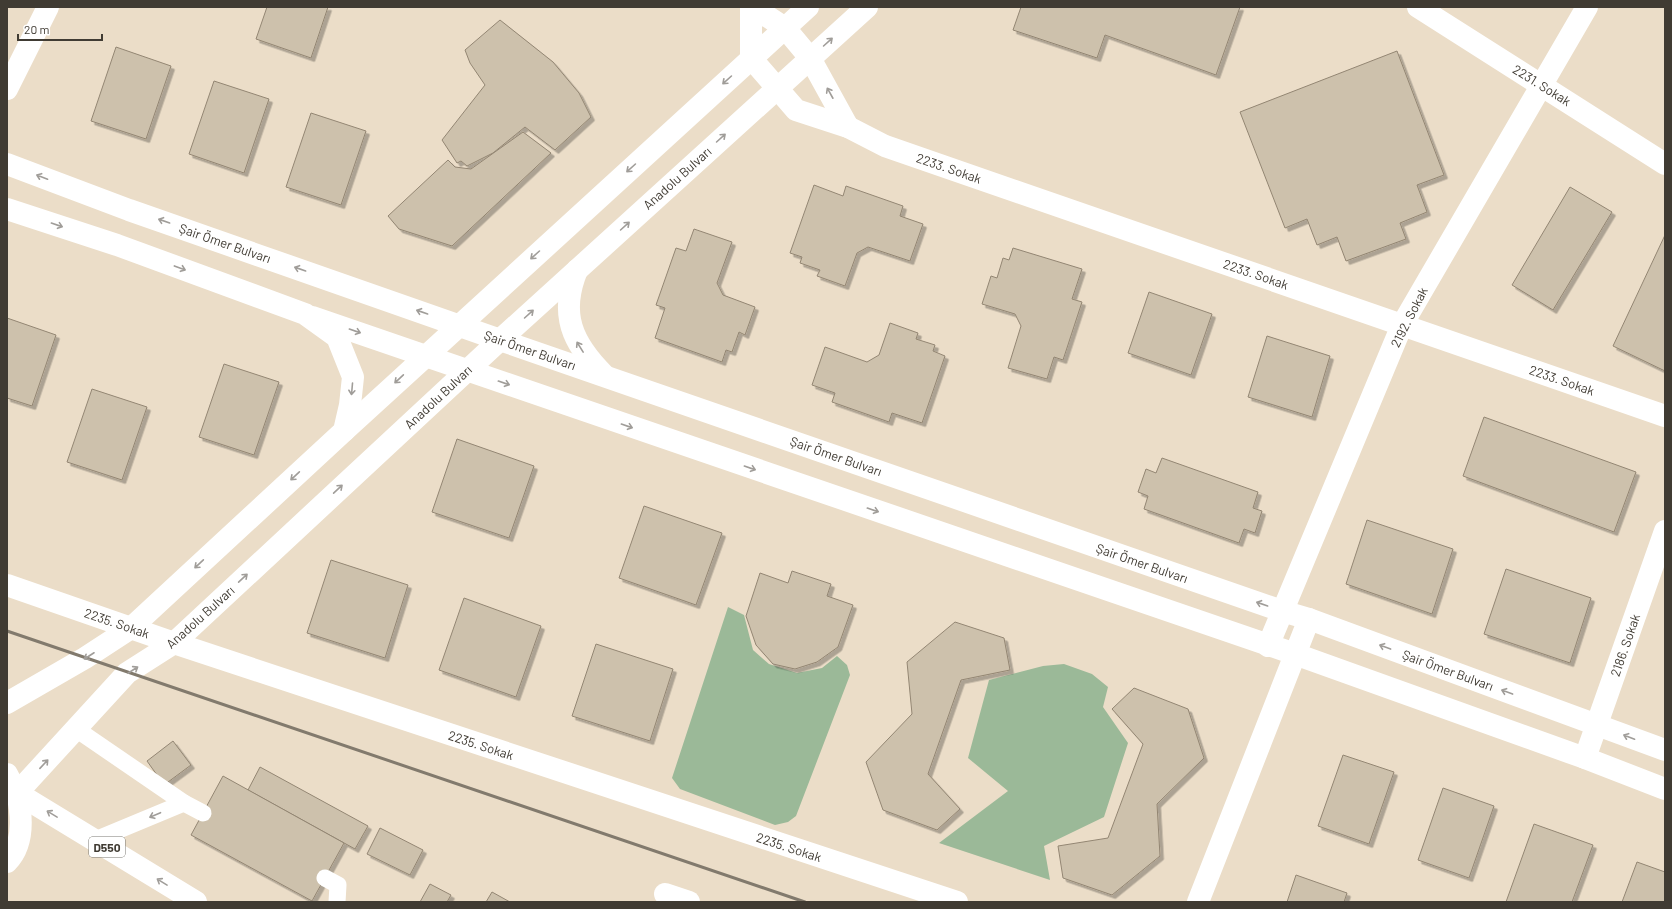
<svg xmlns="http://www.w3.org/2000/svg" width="1672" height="909" font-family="Barlow,sans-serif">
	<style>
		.green { fill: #9bb998 }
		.building { fill: #cdc1ac; stroke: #938673; filter: url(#shadow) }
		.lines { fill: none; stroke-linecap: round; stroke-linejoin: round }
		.lane { stroke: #fff; stroke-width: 17 }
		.street { stroke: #fff; stroke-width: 22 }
		.secondary { stroke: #fff; stroke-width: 22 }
		.primary { stroke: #fff; stroke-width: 22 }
		.highway { stroke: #fff; stroke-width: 22 }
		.rail { stroke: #827a6d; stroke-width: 3 }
		.oneway { stroke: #a09d99 }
		.labels { text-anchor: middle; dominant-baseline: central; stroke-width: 3; stroke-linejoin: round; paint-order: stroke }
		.shield { fill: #fff; stroke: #797670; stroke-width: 1 }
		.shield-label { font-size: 12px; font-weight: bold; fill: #403b33 }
		.street-label { font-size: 13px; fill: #403b33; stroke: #fff }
	</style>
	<defs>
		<filter id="shadow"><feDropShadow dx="3.5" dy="3.5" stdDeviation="0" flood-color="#0004"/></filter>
	</defs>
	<rect width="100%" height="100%" fill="#ebddc8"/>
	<g class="green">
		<path d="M 728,607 L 744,615 L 753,650 L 769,664 L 797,673 L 822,668 L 837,656 L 847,665 L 850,675 L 796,816 L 788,822 L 775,825 L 680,789 L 672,778 Z"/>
		<path d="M 1064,664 L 1092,674 L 1108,687 L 1103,707 L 1128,743 L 1104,817 L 1044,846 L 1050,880 L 939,843 L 1008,791 L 968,758 L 989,680 L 1043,666 Z"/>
	</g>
	<g class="building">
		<path d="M 267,7 L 328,7 L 311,58 L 256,39 Z"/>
		<path d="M 1021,7 L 1240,7 L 1216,75 L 1105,35 L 1097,58 L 1013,30 Z"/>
		<path d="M 500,20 L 553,62 L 579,93 L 591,117 L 555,150 L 525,127 L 493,153 L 467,166 L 461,161 L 457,163 L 442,140 L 485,85 L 470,63 L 465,50 Z"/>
		<path d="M 116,47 L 171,66 L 146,139 L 91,121 Z"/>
		<path d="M 1397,51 L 1444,175 L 1417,185 L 1427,212 L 1400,223 L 1406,239 L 1346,261 L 1337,237 L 1317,245 L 1307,219 L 1285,228 L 1240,112 Z"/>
		<path d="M 214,81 L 269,99 L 244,173 L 189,154 Z"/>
		<path d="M 311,113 L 366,131 L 341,205 L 286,187 Z"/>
		<path d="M 523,132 L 551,153 L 452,246 L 399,229 L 388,216 L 448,160 L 455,167 L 471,169 Z"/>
		<path d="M 814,185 L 843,196 L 846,186 L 903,206 L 900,216 L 923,224 L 910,261 L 868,247 L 857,253 L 845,286 L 817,276 L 820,270 L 800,263 L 802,257 L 790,253 Z"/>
		<path d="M 1570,187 L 1612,212 L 1553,310 L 1512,285 Z"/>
		<path d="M 694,229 L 732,242 L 717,283 L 723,295 L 755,307 L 745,335 L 739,332 L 732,352 L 726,350 L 722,362 L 655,338 L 665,308 L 656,305 L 676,248 L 686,251 Z"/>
		<path d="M 1665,235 L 1665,371 L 1613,346 Z"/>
		<path d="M 1013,248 L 1082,269 L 1072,299 L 1082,302 L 1063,360 L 1054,357 L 1047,379 L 1008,368 L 1021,326 L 1015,314 L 982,304 L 991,276 L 997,278 L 1003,258 L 1009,260 Z"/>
		<path d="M 1149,292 L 1212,314 L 1191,375 L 1128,353 Z"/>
		<path d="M 7,318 L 56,335 L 32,406 L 7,398 Z"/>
		<path d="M 890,323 L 918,333 L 916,339 L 935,345 L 933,351 L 945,356 L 922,423 L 892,413 L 889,422 L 832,402 L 835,393 L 812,385 L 825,347 L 867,362 L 879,355 Z"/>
		<path d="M 1267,336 L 1330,356 L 1312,417 L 1248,397 Z"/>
		<path d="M 224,364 L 279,382 L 254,455 L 199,437 Z"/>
		<path d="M 92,389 L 147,407 L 122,480 L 67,462 Z"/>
		<path d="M 1484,417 L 1636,472 L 1614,532 L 1463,476 Z"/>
		<path d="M 457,439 L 534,466 L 509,538 L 432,512 Z"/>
		<path d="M 1162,458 L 1258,492 L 1253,508 L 1262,511 L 1255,533 L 1244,529 L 1239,543 L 1144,509 L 1148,496 L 1138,492 L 1146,469 L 1156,473 Z"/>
		<path d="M 644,506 L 722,533 L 696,605 L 619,578 Z"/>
		<path d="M 1367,520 L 1453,549 L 1432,614 L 1346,584 Z"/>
		<path d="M 331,560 L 408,585 L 385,658 L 307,633 Z"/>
		<path d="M 1506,569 L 1591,598 L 1570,663 L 1484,634 Z"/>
		<path d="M 792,571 L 831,584 L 827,596 L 853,605 L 838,647 L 817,662 L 795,669 L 773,664 L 756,645 L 746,616 L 760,573 L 788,583 Z"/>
		<path d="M 464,598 L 541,626 L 516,697 L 439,670 Z"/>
		<path d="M 955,622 L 1004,638 L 1010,670 L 961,680 L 928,774 L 960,809 L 937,830 L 883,810 L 866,762 L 912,714 L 907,662 Z"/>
		<path d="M 596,644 L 673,669 L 650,741 L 572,716 Z"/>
		<path d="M 1134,688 L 1188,709 L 1204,758 L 1157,804 L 1160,856 L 1112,895 L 1063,878 L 1058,846 L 1108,838 L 1143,744 L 1112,709 Z"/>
		<path d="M 173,741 L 191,765 L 164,785 L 147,761 Z"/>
		<path d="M 1343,755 L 1394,772 L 1369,844 L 1318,826 Z"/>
		<path d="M 260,767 L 368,826 L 355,849 L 248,790 Z"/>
		<path d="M 223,776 L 344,843 L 312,901 L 191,835 Z"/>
		<path d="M 1443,788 L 1494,806 L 1469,878 L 1418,860 Z"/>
		<path d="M 1534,824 L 1593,845 L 1572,902 L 1506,902 Z"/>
		<path d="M 380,828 L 423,850 L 410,875 L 367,854 Z"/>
		<path d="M 1637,862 L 1665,872 L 1665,902 L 1622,902 Z"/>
		<path d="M 1296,875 L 1347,893 L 1344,902 L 1287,902 Z"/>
		<path d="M 430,884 L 451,895 L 447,902 L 420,902 Z"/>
		<path d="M 492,892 L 510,902 L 486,902 Z"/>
	</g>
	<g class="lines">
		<g class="lane">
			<path d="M 76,729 L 184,803"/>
			<path d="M 95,840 L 184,803 L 203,813"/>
			<path d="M 325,878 L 338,885 L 337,902"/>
		</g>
		<g class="street">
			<path d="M 751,7 L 751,58 L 796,110 L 848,127 L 885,146 L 1665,416"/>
			<path d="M 753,7 L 785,28 L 810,58 L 848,127"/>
			<path d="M 1418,7 L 1665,164"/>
			<path d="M 1268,646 L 1402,325 L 1587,7"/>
			<path d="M 1585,758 L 1665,531"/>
			<path d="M 665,894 L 689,902"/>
			<path d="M 1198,902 L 1309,619"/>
		</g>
		<g class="secondary">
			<path d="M 867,7 L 500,340 L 1282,611 L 1309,619 L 1665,750"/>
			<path d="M 7,89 L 48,7"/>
			<path d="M 577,270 C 559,314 572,343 604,375"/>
			<path d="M 312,317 L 1295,654 L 1585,758 L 1665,789"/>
			<path d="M 344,431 L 808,7"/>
			<path d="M 7,585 L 174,643 L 957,902"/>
		</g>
		<g class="primary">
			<path d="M 7,164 L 129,210 L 500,340 L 174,643 L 127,673 L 17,793"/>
			<path d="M 7,209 L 117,245 L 305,314 L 337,337 L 353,377 L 350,405 L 344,431 L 131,628 L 85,658 L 7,703"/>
		</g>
		<g class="highway">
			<path d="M 7,774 L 17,793 L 196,902"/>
			<path d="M 7,862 C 25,844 22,815 17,793"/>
		</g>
		<path class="rail" d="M 7,631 L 805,902"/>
	</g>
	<defs><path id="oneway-shaft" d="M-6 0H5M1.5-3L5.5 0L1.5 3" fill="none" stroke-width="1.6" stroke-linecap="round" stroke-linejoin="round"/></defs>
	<g class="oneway">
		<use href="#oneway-shaft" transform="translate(828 42) rotate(-42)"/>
		<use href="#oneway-shaft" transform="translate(727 80) rotate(138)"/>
		<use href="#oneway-shaft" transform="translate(830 93) rotate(-119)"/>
		<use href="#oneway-shaft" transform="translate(721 138) rotate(-42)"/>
		<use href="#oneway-shaft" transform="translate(631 168) rotate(138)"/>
		<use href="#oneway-shaft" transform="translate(42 177) rotate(-159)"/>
		<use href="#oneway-shaft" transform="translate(164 221) rotate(-161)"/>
		<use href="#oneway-shaft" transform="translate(57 225) rotate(19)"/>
		<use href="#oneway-shaft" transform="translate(625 226) rotate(-42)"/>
		<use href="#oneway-shaft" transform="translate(535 255) rotate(138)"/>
		<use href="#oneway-shaft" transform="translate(180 268) rotate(20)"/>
		<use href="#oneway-shaft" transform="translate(300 269) rotate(-161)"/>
		<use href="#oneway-shaft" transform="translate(422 312) rotate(-161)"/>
		<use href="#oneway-shaft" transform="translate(529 314) rotate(-42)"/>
		<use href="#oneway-shaft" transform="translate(355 331) rotate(19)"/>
		<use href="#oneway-shaft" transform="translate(580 347) rotate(-122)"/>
		<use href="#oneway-shaft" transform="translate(399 379) rotate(137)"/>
		<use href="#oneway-shaft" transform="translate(504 383) rotate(19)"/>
		<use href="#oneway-shaft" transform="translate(352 389) rotate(95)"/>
		<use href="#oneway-shaft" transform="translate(627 426) rotate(19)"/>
		<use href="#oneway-shaft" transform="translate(750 468) rotate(19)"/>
		<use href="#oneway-shaft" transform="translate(295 476) rotate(137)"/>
		<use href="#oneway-shaft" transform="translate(338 489) rotate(-43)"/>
		<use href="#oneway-shaft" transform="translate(873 510) rotate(19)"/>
		<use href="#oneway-shaft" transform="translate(199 564) rotate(137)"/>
		<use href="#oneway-shaft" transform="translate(243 578) rotate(-43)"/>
		<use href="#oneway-shaft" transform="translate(1262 604) rotate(-161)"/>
		<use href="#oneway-shaft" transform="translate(1385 647) rotate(-160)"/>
		<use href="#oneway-shaft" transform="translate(89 656) rotate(147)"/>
		<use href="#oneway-shaft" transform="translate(133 670) rotate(-33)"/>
		<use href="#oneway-shaft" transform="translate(1507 692) rotate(-160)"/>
		<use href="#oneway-shaft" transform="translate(1629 737) rotate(-159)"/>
		<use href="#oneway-shaft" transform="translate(44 764) rotate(-47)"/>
		<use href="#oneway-shaft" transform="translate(52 814) rotate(-149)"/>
		<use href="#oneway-shaft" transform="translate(155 815) rotate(157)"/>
		<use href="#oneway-shaft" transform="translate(162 882) rotate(-148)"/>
	</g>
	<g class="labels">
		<rect class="shield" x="89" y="837" width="36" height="20" rx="3"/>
		<g class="shield-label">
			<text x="107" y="847">D550</text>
		</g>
		<g class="street-label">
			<text transform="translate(1542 85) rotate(32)">2231. Sokak</text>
			<text transform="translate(949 168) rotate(19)">2233. Sokak</text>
			<text transform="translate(677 178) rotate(-42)">Anadolu Bulvarı</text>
			<text transform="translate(225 243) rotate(19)">Şair Ömer Bulvarı</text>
			<text transform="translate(1256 274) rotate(19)">2233. Sokak</text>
			<text transform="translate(1409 317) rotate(-63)">2192. Sokak</text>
			<text transform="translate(530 350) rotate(19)">Şair Ömer Bulvarı</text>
			<text transform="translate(1562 380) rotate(19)">2233. Sokak</text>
			<text transform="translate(438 397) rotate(-43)">Anadolu Bulvarı</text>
			<text transform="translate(836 456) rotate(19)">Şair Ömer Bulvarı</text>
			<text transform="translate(1142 563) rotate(19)">Şair Ömer Bulvarı</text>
			<text transform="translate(200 617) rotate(-42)">Anadolu Bulvarı</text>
			<text transform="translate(117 623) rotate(19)">2235. Sokak</text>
			<text transform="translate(1625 645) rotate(-71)">2186. Sokak</text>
			<text transform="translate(1448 670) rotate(20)">Şair Ömer Bulvarı</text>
			<text transform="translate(481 745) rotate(18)">2235. Sokak</text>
			<text transform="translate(789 847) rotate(18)">2235. Sokak</text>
		</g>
	</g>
	<rect width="1672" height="909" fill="none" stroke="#403b33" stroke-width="16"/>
	<path d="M18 34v6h84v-6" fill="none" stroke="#403b33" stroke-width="2"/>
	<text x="24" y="34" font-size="12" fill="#403b33" stroke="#ffffff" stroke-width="3" paint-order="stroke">20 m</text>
</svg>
